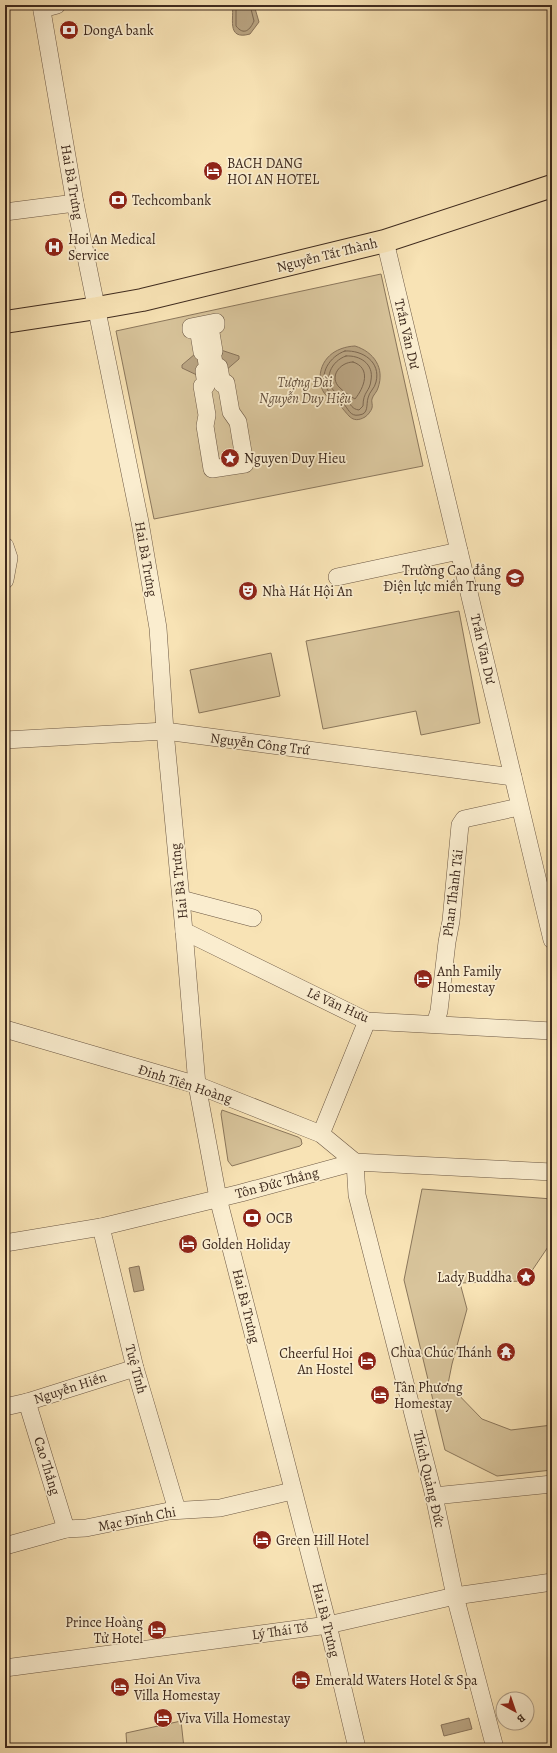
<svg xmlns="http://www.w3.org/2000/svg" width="557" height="1753" font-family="Alegreya,serif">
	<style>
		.green { fill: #d8c49b; stroke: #8b775c }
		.water { fill: #b9a482; stroke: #88735a }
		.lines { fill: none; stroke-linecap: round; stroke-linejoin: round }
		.shore { stroke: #7c6750; stroke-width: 1 }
		.minor-casing { stroke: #6c5844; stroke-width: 18 }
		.major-casing { stroke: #3e2a1e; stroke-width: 24 }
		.minor { stroke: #faedcf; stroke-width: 17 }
		.major { stroke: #f8e3b5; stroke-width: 22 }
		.labels { text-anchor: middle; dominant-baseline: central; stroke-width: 3.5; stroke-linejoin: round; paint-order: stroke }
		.poi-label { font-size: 14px; fill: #3e2a1e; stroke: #faedcf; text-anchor: start }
		.street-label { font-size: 14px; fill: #3e2a1e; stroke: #faedcf }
		.park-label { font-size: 14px; font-style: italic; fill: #64503d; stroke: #faedcf }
	</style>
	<rect width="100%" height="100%" fill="#f8e3b5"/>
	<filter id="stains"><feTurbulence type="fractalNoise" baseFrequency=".005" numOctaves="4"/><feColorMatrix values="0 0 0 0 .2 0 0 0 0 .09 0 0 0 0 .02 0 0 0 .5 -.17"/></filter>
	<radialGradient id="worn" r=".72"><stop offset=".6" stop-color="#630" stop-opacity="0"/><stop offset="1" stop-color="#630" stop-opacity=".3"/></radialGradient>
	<g class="green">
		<path d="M 381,274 L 423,466 L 154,519 L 116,331 Z"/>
		<path d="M 459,611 L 480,723 L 421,735 L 416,711 L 323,729 L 306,641 Z"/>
		<path d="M 271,653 L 280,696 L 199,713 L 190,670 Z"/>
		<path d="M 222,1110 L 298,1137 L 301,1139 L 302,1144 L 300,1146 L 232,1166 L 228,1161 L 221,1114 Z"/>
		<path d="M 422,1189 L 552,1199 L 552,1241 L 525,1281 L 460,1283 L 467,1309 L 452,1364 L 448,1384 L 482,1419 L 511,1430 L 552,1425 L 552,1470 L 497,1476 L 445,1450 L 404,1280 Z"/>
		<path d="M 181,1721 L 184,1748 L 127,1748 L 126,1733 Z"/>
	</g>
	<g class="water">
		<path d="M 232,5 L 254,5 L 259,22 L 250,34 C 225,41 235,16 232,5 Z"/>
		<path d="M 355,346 C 374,352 385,368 378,388 C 377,392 373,395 372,399 C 371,401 373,405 372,408 C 371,411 368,415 365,417 C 351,425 348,413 340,406 C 330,397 322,397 320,381 C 319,359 335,347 355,346 Z"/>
		<path d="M 221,350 L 239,356 L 239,359 L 225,371 L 199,376 L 182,368 L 182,365 L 195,354 Z"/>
		<path d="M 139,1266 L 144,1290 L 134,1292 L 129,1268 Z"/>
		<path d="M 469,1718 L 472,1729 L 444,1736 L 441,1725 Z"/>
	</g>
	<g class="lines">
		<g class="shore">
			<path d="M 236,5 L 236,26 C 244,36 250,30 254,21 L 250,5"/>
			<path d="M 345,351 C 363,350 381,362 376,382 C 375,388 369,392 368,398 C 366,405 369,414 359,415 C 350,417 348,408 343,403 C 337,398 331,396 327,389 C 318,374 330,356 345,351 Z"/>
			<path d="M 346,356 C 360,355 374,364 371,380 C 370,392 363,391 363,406 L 359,410 C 352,409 351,405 347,400 C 344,396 338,395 334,391 C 323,379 331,361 346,356 Z"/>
			<path d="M 353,362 C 372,368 364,388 355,399 C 350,396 344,392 340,388 C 328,377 340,362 353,362 Z"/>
		</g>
		<g class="minor-casing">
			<g id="minor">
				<path d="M 41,5 L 75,203 L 140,522 L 158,628 L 165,731 L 184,931 L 197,1085 L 218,1198 L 328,1625 L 357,1748"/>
				<path d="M 42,9 L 57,5"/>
				<path d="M 5,212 L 75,203"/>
				<path d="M 385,241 L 552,940"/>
				<path d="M 216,322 L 216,325 L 210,327 L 214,351 L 212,352 L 215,368 L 219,367 L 222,384 L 226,383 L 231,412 L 238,422 L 245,464 L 212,469 L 205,426 L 207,415 L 202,386 L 206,386 L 204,371 L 208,370 L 205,351 L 202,352 L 198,328 L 191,330 L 191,327 Z"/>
				<path d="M 5,546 L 9,558 L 5,580"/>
				<path d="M 337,577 L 459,551"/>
				<path d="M 5,740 L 165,731 L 513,777"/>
				<path d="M 181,899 L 253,918"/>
				<path d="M 184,931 L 367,1021 L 552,1031"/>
				<path d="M 435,1024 L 439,1011 L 447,942 L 451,921 L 460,825 L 464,819 L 519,807"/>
				<path d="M 5,1029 L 197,1085 L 321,1134 L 355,1162 L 357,1195 L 434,1496 L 455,1596 L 495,1748"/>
				<path d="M 321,1134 L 367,1021"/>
				<path d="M 101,1227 L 135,1368 L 177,1510"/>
				<path d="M 5,1243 L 101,1227 L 241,1193 L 355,1162 L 552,1172"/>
				<path d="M 27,1402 L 66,1529"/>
				<path d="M 5,1407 L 27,1402 L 135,1368"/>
				<path d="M 434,1496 L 552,1484"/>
				<path d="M 5,1546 L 66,1529 L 86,1528 L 169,1511 L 220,1508 L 292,1491"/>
				<path d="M 5,1668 L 328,1625 L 455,1596 L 552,1582"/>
			</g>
		</g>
		<g class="major-casing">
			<path id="major" d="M 5,322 L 97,308 L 142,300 L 385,241 L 552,186"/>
		</g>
		<use href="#minor" class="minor"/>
		<use href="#major" class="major"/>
	</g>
	<defs>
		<g id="bank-disc" transform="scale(1)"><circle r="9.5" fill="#8f2418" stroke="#faedcf"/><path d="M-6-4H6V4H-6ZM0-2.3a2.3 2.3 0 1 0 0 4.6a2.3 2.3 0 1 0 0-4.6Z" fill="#fff"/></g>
		<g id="hotel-disc" transform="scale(1)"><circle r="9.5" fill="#8f2418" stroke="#faedcf"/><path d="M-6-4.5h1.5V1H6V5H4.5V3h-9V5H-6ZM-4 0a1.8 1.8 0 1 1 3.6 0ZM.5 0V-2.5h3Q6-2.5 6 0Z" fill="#fff"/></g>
		<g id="hospital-disc" transform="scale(1)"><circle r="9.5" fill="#8f2418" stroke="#faedcf"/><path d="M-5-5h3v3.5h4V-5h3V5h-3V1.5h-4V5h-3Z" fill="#fff"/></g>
		<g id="sight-disc" transform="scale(1)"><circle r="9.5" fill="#8f2418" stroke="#faedcf"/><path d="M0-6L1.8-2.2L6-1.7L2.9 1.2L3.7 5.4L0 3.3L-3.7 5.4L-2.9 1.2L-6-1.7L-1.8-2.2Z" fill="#fff"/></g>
		<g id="school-disc" transform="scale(1)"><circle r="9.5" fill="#8f2418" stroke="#faedcf"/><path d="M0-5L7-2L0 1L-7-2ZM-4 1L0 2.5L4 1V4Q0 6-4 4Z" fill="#fff"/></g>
		<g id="theatre-disc" transform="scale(1)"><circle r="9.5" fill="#8f2418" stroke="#faedcf"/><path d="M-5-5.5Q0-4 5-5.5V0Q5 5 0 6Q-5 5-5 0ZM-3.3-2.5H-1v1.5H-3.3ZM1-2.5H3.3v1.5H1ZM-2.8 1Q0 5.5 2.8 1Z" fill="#fff"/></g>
		<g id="temple-disc" transform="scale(1)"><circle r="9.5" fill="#8f2418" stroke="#faedcf"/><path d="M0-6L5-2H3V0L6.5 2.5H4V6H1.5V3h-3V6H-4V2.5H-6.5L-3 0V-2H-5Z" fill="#fff"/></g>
	</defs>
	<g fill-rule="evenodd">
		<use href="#bank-disc" x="69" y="30"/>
		<use href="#hotel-disc" x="213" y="171"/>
		<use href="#bank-disc" x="118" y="200"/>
		<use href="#hospital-disc" x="54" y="247"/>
		<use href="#sight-disc" x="230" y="458"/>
		<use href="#school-disc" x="515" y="578"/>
		<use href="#theatre-disc" x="248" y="591"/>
		<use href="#hotel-disc" x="423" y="979"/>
		<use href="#bank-disc" x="252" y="1218"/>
		<use href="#hotel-disc" x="188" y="1244"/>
		<use href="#sight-disc" x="526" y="1277"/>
		<use href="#temple-disc" x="506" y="1352"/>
		<use href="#hotel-disc" x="367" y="1361"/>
		<use href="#hotel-disc" x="380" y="1395"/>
		<use href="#hotel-disc" x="262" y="1540"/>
		<use href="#hotel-disc" x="157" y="1630"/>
		<use href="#hotel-disc" x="301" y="1680"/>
		<use href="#hotel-disc" x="120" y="1687"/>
		<use href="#hotel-disc" x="163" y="1718"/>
	</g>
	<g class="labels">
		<g class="poi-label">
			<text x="83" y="30">DongA bank</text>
			<text x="227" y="163">BACH DANG<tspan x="227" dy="16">HOI AN HOTEL</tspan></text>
			<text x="132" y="200">Techcombank</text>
			<text x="68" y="239">Hoi An Medical<tspan x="68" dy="16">Service</tspan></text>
			<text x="244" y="458">Nguyen Duy Hieu</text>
			<text x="501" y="570" text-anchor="end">Trường Cao đẳng<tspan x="501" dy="16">Điện lực miền Trung</tspan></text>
			<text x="262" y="591">Nhà Hát Hội An</text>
			<text x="437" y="971">Anh Family<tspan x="437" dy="16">Homestay</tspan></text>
			<text x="266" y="1218">OCB</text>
			<text x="202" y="1244">Golden Holiday</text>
			<text x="512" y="1277" text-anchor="end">Lady Buddha</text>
			<text x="492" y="1352" text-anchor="end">Chùa Chúc Thánh</text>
			<text x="353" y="1353" text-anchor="end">Cheerful Hoi<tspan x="353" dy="16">An Hostel</tspan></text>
			<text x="394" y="1387">Tân Phương<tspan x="394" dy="16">Homestay</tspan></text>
			<text x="276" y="1540">Green Hill Hotel</text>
			<text x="143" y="1622" text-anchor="end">Prince Hoàng<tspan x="143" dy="16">Tử Hotel</tspan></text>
			<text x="134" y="1679">Hoi An Viva<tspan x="134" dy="16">Villa Homestay</tspan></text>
			<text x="315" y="1680">Emerald Waters Hotel &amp; Spa</text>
			<text x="177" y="1718">Viva Villa Homestay</text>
		</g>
		<g class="street-label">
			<text transform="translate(72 182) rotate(80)">Hai Bà Trưng</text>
			<text transform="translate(327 255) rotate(-14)">Nguyễn Tất Thành</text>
			<text transform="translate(407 334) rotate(77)">Trần Văn Dư</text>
			<text transform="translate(146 559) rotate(80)">Hai Bà Trưng</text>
			<text transform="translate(483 649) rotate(77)">Trần Văn Dư</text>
			<text transform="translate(260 744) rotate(7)">Nguyễn Công Trứ</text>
			<text transform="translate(179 881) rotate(-96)">Hai Bà Trưng</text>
			<text transform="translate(453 893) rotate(-83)">Phan Thành Tái</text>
			<text transform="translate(338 1005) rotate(24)">Lê Văn Hưu</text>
			<text transform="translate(185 1084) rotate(18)">Đinh Tiên Hoàng</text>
			<text transform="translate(277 1183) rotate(-15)">Tôn Đức Thắng</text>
			<text transform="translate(246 1306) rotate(76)">Hai Bà Trưng</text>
			<text transform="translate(136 1369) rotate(75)">Tuệ Tĩnh</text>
			<text transform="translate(70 1388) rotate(-18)">Nguyễn Hiền</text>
			<text transform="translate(47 1466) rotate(73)">Cao Thắng</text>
			<text transform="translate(429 1479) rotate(77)">Thích Quảng Đức</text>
			<text transform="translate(137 1519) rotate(-11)">Mạc Đĩnh Chi</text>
			<text transform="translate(326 1620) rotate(76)">Hai Bà Trưng</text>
			<text transform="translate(280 1631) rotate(-8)">Lý Thái Tổ</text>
		</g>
		<g class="park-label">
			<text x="305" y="382">Tượng Đài<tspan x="305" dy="16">Nguyễn Duy Hiệu</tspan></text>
		</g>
	</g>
	<rect width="557" height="1753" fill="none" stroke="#f8e3b5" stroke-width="20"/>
	<rect x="6" y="6" width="545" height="1741" fill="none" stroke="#3e2a1e" stroke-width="2"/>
	<rect x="10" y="10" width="537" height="1733" fill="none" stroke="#3e2a1e"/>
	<g transform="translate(515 1711) rotate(140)"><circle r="19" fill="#faedcf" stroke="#af9f88"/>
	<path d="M0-3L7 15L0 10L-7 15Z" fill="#8f2418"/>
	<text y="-6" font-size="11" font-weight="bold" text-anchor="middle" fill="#3e2a1e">B</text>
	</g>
	<rect width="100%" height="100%" filter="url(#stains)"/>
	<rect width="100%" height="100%" fill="url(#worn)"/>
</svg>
